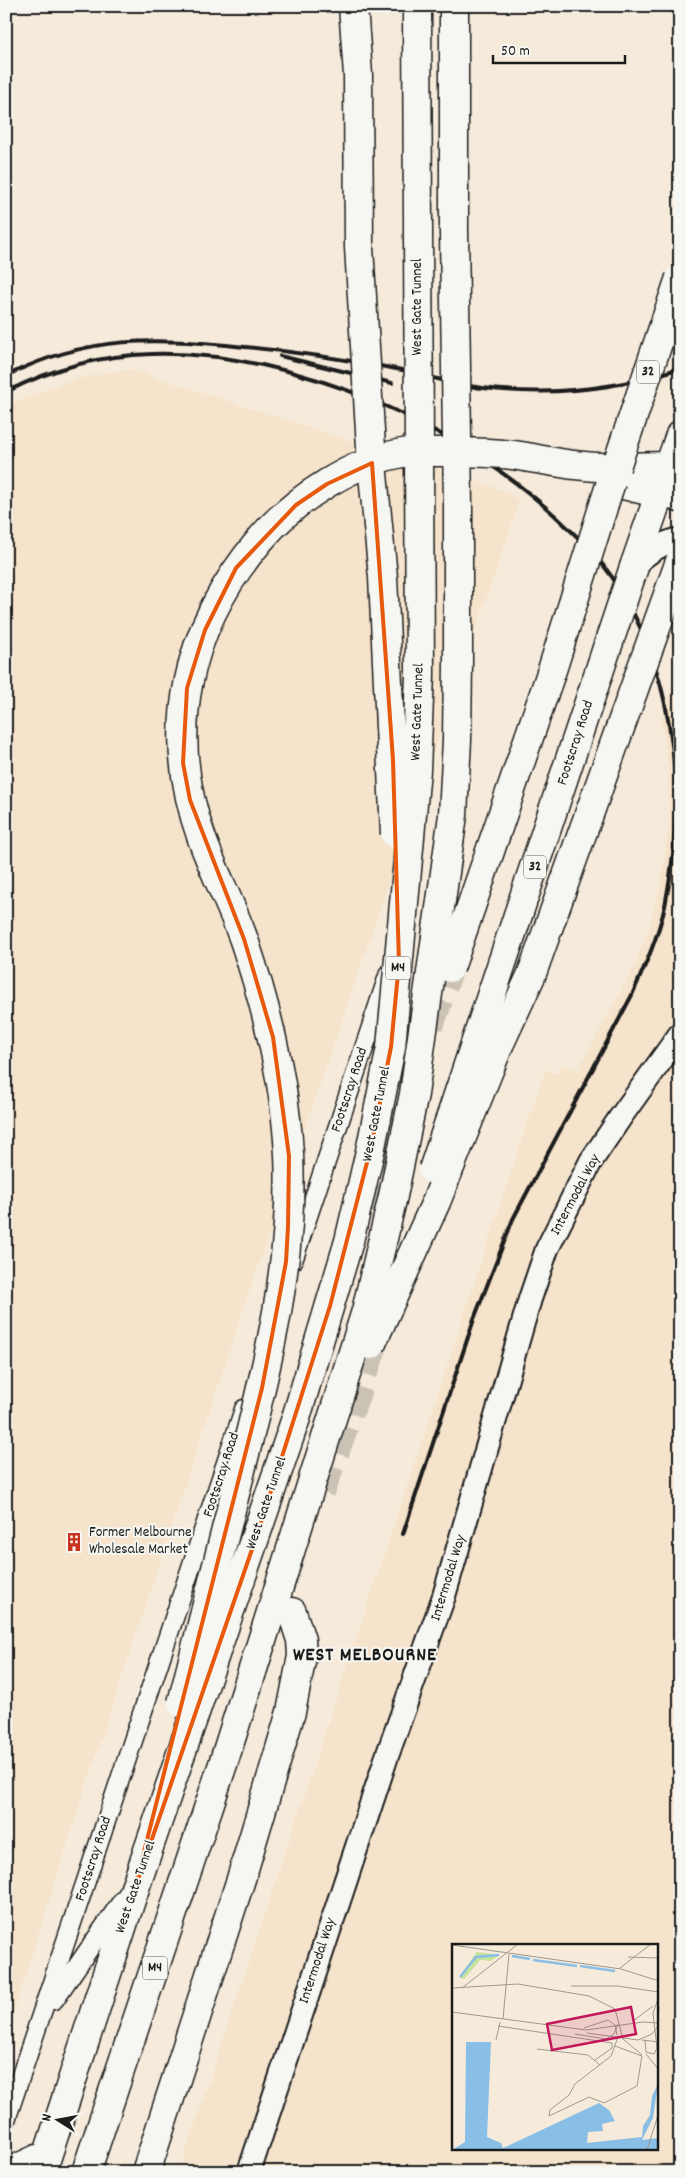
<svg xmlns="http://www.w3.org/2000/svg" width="686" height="2178" font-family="Dekko,sans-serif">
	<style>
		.built { fill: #f6e3cb; fill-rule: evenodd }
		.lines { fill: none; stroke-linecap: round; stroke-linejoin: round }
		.primary-tunnel { stroke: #cac2b5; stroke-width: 28; stroke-dasharray: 28 14; stroke-linecap: butt }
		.minor-casing { stroke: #1c1c1c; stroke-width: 21 }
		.tertiary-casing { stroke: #1c1c1c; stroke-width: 26 }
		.primary-casing { stroke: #1c1c1c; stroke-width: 31 }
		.motorway-casing { stroke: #1c1c1c; stroke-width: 31 }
		.minor { stroke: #f6f6f2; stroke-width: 18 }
		.tertiary { stroke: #f6f6f2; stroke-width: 22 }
		.primary { stroke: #f6f6f2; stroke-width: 28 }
		.motorway { stroke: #f6f6f2; stroke-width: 28 }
		.rail { stroke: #1c1c1c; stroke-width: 4 }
		.primary-bridge-casing { stroke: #1c1c1c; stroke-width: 31; stroke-linecap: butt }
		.motorway-bridge-casing { stroke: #1c1c1c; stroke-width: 31; stroke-linecap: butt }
		.primary-bridge { stroke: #f6f6f2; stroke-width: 28 }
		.motorway-bridge { stroke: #f6f6f2; stroke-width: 28 }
		.marked { fill: none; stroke: #e8590c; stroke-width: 4; stroke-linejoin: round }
		.labels { text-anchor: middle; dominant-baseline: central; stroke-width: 4; stroke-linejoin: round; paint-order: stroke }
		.shield { fill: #f6f6f2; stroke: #5d5d5c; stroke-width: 1 }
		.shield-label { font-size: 14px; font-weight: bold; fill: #1c1c1c }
		.street-label { font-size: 15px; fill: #1c1c1c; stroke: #f6f6f2 }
		.poi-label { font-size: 15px; fill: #1c1c1c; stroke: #f6f6f2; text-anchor: start }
		.district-label { font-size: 20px; font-weight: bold; letter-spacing: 1px; fill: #1c1c1c; stroke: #f6f6f2 }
		.inset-river { fill: none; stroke: #89bfe7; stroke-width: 2.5 }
		.inset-road { fill: none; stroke: #9f988f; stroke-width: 1 }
		.view { fill: #c2185b; fill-opacity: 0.15; stroke: #c2185b; stroke-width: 2.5 }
		.inset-edge { fill: none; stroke: #1c1c1c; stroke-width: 2.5 }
	</style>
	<rect width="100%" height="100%" fill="#f6ebdb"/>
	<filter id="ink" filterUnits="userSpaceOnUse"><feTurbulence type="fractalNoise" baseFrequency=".02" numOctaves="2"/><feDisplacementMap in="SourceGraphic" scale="10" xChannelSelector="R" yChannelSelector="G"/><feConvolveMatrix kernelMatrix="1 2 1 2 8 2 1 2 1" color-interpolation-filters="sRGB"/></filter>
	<g filter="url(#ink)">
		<g class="built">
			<path d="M 130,369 L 502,490 L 520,500 L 246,1301 L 81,1801 L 6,2036 L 6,406 L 59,384 L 85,377 Z"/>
			<path d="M 680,663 L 680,2172 L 179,2172 L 545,1070 L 558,1074 L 561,1065 L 578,1070 L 635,965 L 649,928 L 661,882 L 669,823 L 668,765 L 661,719 ZM 453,1946 L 657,1946 L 657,2149 L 453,2149 Z"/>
		</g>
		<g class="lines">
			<g class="primary-tunnel">
				<path d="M 430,1026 L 450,968"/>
				<path d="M 366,1210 L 402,1106"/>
				<path d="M 321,1492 L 382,1323"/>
			</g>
			<g class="minor-casing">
				<g id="minor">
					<path d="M 293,1261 L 389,973"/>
					<path d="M 54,2000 L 124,1898"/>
					<path d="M 6,2120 L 244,1409"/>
					<path d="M 6,2168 L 36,2154"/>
				</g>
			</g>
			<g class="tertiary-casing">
				<g id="tertiary">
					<path d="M 660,494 L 680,501"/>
					<path d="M 635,564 C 649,552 661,543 680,539"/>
					<path d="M 249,2172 L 386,1759 L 444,1596 L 530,1299 L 547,1249 L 591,1161 L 622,1115 L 680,1034"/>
				</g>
			</g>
			<g class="primary-casing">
				<g id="primary">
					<path d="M 660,494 L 611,482 L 616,467 L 669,466"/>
					<path d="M 635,564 L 680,435"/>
				</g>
			</g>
			<g class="motorway-casing">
				<g id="motorway">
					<path d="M 42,2172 L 134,1891"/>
					<path d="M 86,2172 L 223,1764 L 278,1590"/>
					<path d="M 146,2172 L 241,1879 L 291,1712 L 302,1656 L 301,1640 L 292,1612"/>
				</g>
			</g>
			<use href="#minor" class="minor"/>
			<use href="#tertiary" class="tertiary"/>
			<use href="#primary" class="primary"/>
			<use href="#motorway" class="motorway"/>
			<g class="rail">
				<path d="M 280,356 L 392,383"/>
				<path d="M 6,376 C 89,334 156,338 245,347 C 298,352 350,360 402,370 C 428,376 456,385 483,388 C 550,396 616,390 680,368"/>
				<path d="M 6,392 C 51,369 101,355 152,354 C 296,350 465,427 567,527 C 589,548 609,569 624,596 C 677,687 686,804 665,906 C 658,937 645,966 632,995 L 513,1219 L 474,1319 L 403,1534"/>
			</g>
			<g class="primary-bridge-casing">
				<g id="primary-bridge">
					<path d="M 616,467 L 680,278"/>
					<path d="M 450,968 L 553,667 L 611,482"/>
					<path d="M 433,1170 L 635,564"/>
				</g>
			</g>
			<g class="motorway-bridge-casing">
				<g id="motorway-bridge">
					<path d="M 353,6 L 358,75 L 359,247 L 372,464 L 383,577 L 395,834"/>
					<path d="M 371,1345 L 436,1202 L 499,1045 L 531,976 L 680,561"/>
					<path d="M 278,1590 L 366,1311 L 393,1196 L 414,1094 L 453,815 L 457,740 L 458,662 L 458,507 L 454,231 L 454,6"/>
					<path d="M 182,1703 C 202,1626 221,1548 241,1470 C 267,1367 294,1262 289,1154 C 285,1082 268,1012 245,943 C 233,908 215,875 202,839 C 163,731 186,627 260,540 C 294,499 355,459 409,452 C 419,451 431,452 441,452 C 465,452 489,452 513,455 C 547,460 582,469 616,467"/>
					<path d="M 134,1891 L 296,1418 L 349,1241 L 371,1147 L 391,1047 L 416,770 L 420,675 L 417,6"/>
				</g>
			</g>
			<use href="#primary-bridge" class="primary-bridge"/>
			<use href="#motorway-bridge" class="motorway-bridge"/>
		</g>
	</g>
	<path class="marked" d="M 372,463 L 393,760 L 399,963 L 391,1047 L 371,1147 L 330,1306 L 257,1535 L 134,1891 L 262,1388 L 286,1262 L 288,1227 L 289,1156 L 273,1037 L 244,939 L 190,800 L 183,763 L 187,688 L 205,630 L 236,568 L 296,505 L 327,484 Z"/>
	<defs>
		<g id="building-bare" transform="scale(1.5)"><path d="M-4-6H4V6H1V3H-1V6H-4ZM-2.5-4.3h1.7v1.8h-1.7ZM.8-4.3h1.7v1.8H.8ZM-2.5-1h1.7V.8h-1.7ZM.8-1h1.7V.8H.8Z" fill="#c8321e" stroke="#f6f6f2" stroke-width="2.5" paint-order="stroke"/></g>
	</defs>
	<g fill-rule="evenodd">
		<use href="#building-bare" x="74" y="1542"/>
	</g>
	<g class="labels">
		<g class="shield">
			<rect x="637" y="360.5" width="22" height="23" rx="4"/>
			<rect x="524" y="855.5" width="22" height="23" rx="4"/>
			<rect x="385.5" y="956.5" width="25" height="23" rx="4"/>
			<rect x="142.5" y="1956.5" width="25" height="23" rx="4"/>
		</g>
		<g class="shield-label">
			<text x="648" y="372">32</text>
			<text x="535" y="867">32</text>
			<text x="398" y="968">M4</text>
			<text x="155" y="1968">M4</text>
		</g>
		<g class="street-label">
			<text transform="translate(418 307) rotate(-90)">West Gate Tunnel</text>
			<text transform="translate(418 712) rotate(-88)">West Gate Tunnel</text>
			<text transform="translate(576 743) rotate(-72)">Footscray Road</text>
			<text transform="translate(350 1090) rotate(-72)">Footscray Road</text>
			<text transform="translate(377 1114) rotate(-79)">West Gate Tunnel</text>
			<text transform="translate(576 1195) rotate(-62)">Intermodal Way</text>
			<text transform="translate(222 1475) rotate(-72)">Footscray Road</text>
			<text transform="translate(267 1503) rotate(-71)">West Gate Tunnel</text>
			<text transform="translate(449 1578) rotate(-73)">Intermodal Way</text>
			<text transform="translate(94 1859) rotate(-72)">Footscray Road</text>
			<text transform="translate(136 1887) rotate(-71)">West Gate Tunnel</text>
			<text transform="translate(318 1961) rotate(-72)">Intermodal Way</text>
		</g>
		<g class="poi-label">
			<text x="89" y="1533">Former Melbourne<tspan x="89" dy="17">Wholesale Market</tspan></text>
		</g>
		<g class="district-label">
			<text x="365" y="1656">WEST MELBOURNE</text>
		</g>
	</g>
	<g transform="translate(452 1944)">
		<rect width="206" height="206" fill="#f6ebdb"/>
		<path d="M 25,8 L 48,11 L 39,17 L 28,16 L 12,35 L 7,33 Z" fill="#c6e39b"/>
		<path d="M 14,98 L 39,98 L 35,193 L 49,199 L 51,204 L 147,159 L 157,166 L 163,177 L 150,180 L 151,187 L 136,188 L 135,199 L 190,193 L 191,182 L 198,171 L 200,152 L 206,140 L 201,174 L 190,196 L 206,194 L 206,206 L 0,206 L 13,198 Z" fill="#89bfe7"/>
		<path class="inset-river" d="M 60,12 L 78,15M 81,16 L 125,22M 128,22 L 163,27M 8,33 L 24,13 L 47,11M 119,206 L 136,205M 136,206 L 195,201"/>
		<path class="inset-road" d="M 0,1 L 169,25 L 207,37M 176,13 L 207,14M 168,24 L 199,0M 119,42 L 165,42 L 207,48M 0,44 L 66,40 L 137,52 L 163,65 L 171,95 L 190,111M 10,44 L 66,0M 0,68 L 134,86 L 191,78 L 207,79M 51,75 L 57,10M 181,77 L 201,62M 206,81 L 207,63M 46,82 L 160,99 L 160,104 L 143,116M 132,84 L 156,76 L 163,81 L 165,91M 135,89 L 186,96 L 200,90 L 207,81M 123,90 L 154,95 L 162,90 L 166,80M 44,96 L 48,78M 190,96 L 207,98M 193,96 L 194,108 L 202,110 L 205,104 L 201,69 L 207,52M 85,105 L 136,111 L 148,121M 194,110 L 207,126M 97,172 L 137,153 L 152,159 L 185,142 L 190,112 L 163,102M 97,172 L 98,166 L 117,151 L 123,140 L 159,112 L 166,93M 195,206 L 207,168"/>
		<path class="view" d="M 179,63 L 184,90 L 100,106 L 95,80 Z"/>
		<rect width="206" height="206" class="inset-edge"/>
	</g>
	<rect width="686" height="2178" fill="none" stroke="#f6f6f2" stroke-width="25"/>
	<rect x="12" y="12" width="661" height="2153" fill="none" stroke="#1c1c1c" stroke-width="2" filter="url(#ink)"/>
	<g transform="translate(58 2120) rotate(281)" stroke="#f6f6f2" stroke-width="4" paint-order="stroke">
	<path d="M0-4L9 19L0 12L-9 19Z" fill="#1c1c1c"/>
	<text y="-8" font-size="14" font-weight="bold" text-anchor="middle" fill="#1c1c1c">N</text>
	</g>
	<path d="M493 55v8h132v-8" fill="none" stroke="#1c1c1c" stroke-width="2.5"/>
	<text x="501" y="55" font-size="15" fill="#1c1c1c" stroke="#f6f6f2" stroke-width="4" paint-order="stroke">50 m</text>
</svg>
